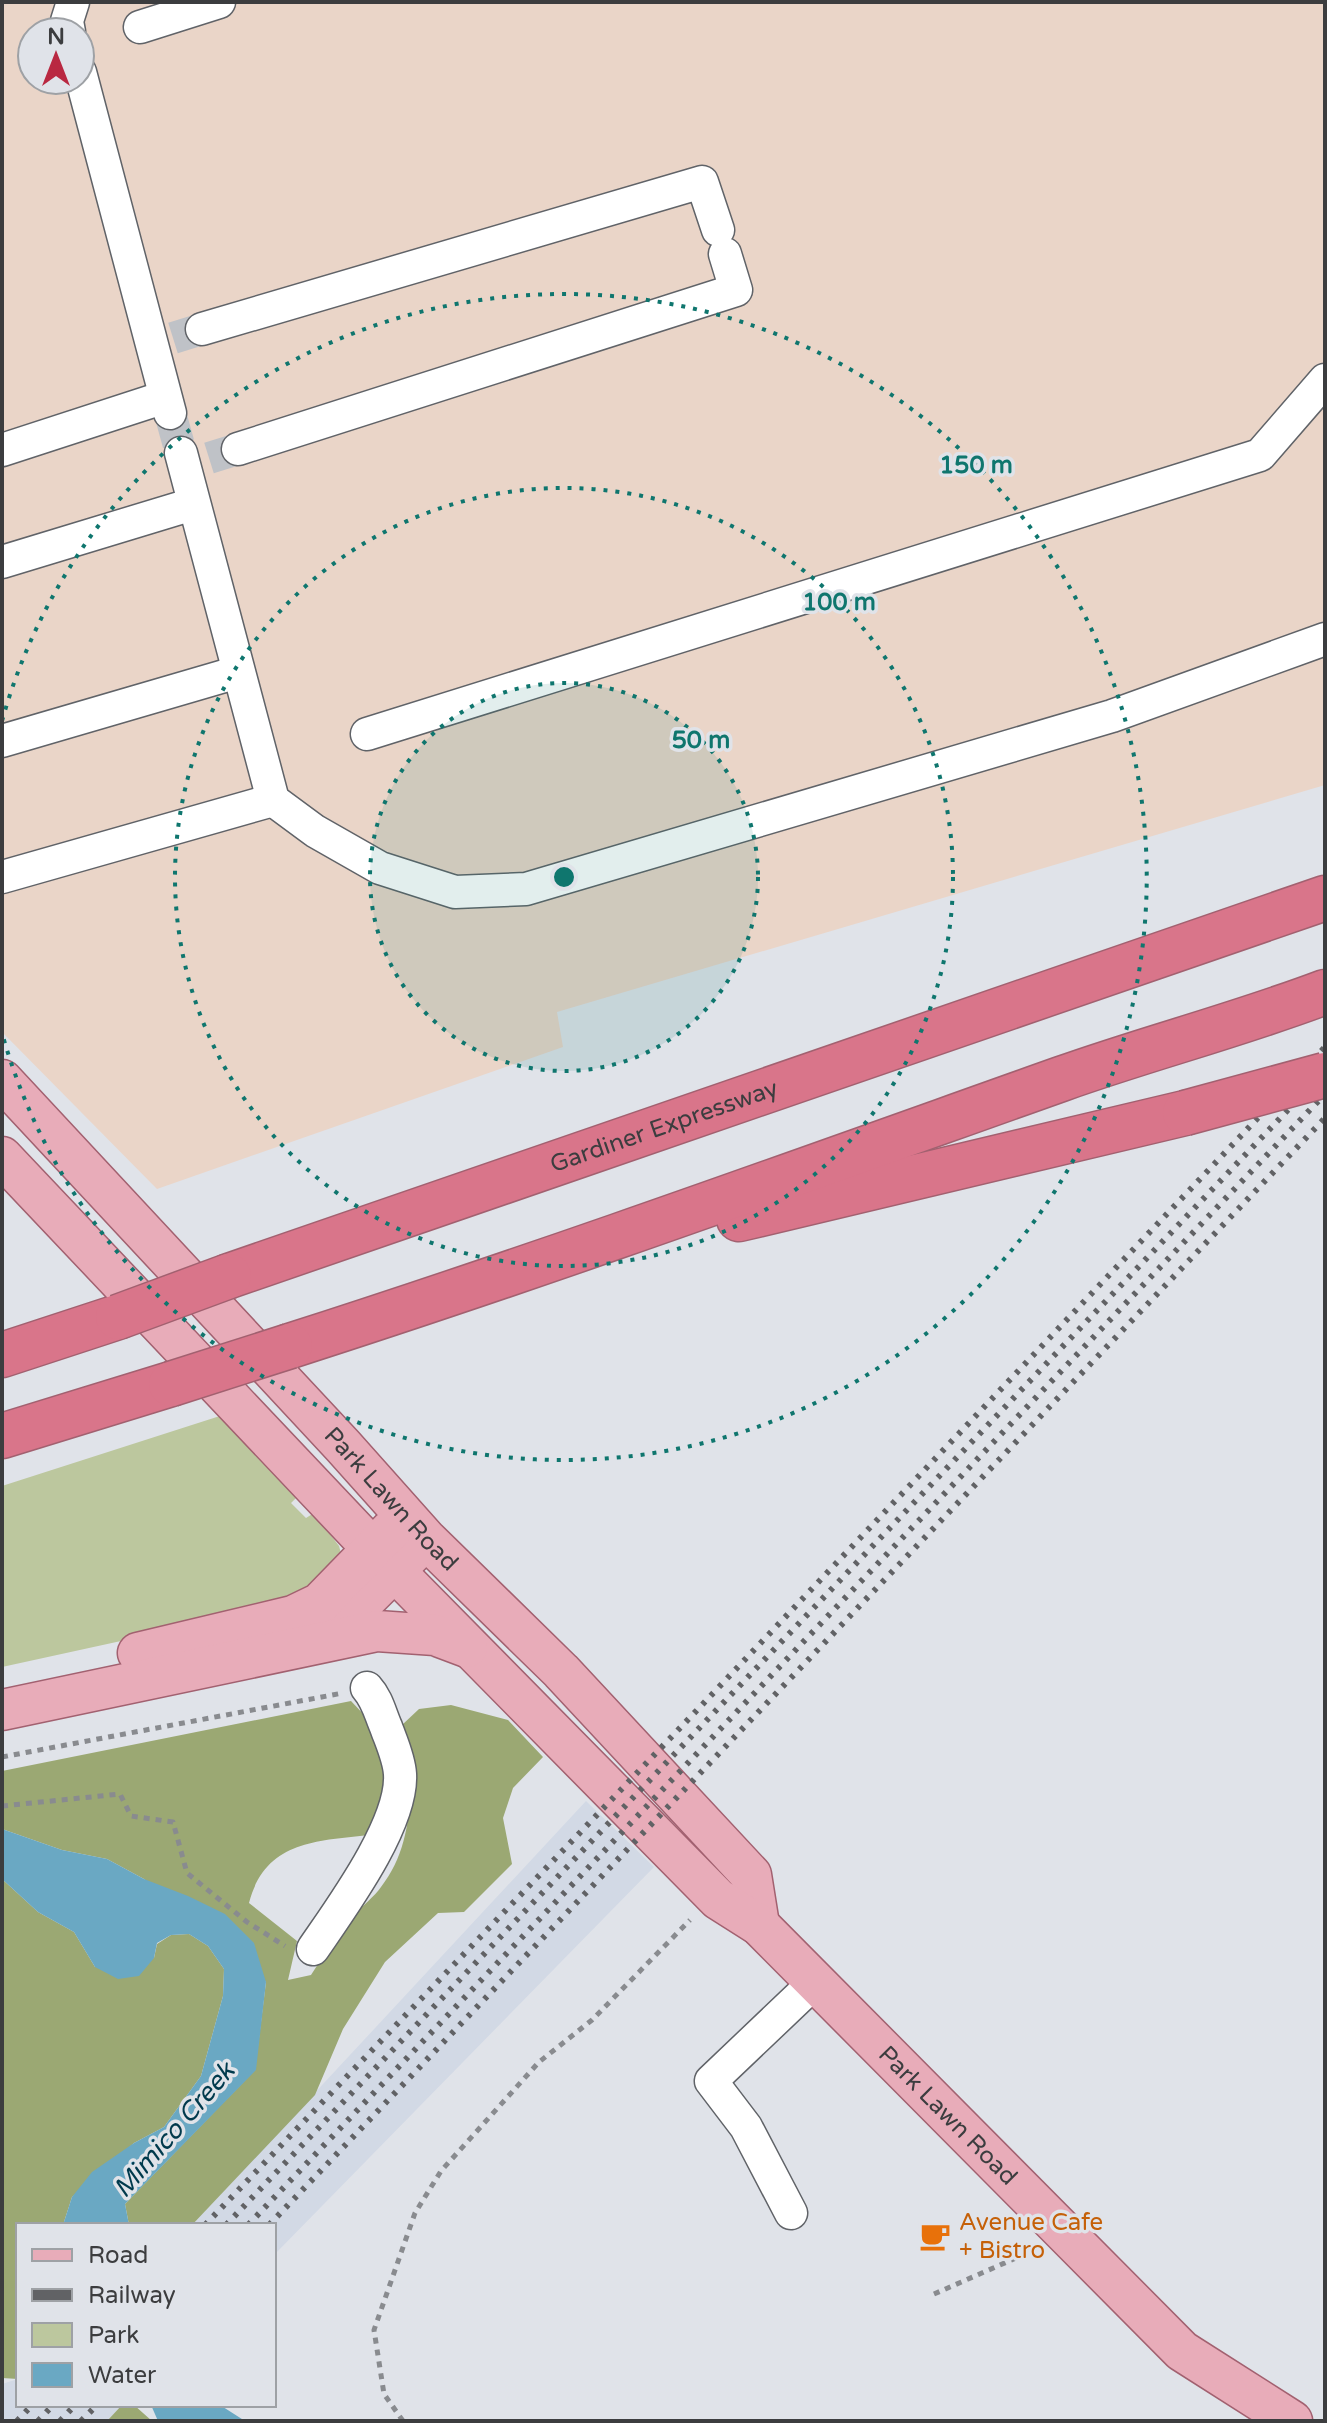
<svg xmlns="http://www.w3.org/2000/svg" width="1327" height="2423" font-family="'Varela Round',sans-serif">
	<style>
		.industrial { fill: #ead5c8; fill-rule: evenodd }
		.built { fill: #d2d9e5 }
		.green { fill: #bcc79e }
		.forest { fill: #9ba873 }
		.water { fill: #6aa8c3 }
		.lines { fill: none; stroke-linecap: round; stroke-linejoin: round }
		.minor-tunnel { stroke: #bfc2c7; stroke-width: 32; stroke-dasharray: 32 16; stroke-linecap: butt }
		.minor-casing { stroke: #606368; stroke-width: 35 }
		.major-casing { stroke: #a26170; stroke-width: 43 }
		.highway-casing { stroke: #a26170; stroke-width: 47 }
		.path { stroke: #898b8f; stroke-width: 5; stroke-dasharray: 6 6; stroke-linecap: butt }
		.minor { stroke: #fff; stroke-width: 32 }
		.major { stroke: #e8acb9; stroke-width: 40 }
		.highway { stroke: #d9758a; stroke-width: 44 }
		.rail { stroke: #616265; stroke-width: 6; stroke-dasharray: 4 8; stroke-linecap: butt }
		.highway-bridge-casing { stroke: #a26170; stroke-width: 47; stroke-linecap: butt }
		.highway-bridge { stroke: #d9758a; stroke-width: 44 }
		.ring { fill: none; stroke: #0f766e; stroke-width: 4; stroke-dasharray: 4 8 }
		.labels { text-anchor: middle; dominant-baseline: central; stroke-width: 7; stroke-linejoin: round; paint-order: stroke }
		.street-label { font-size: 24px; fill: #3c3d3f; stroke: #e0e3e9 }
		.food-label { font-size: 24px; fill: #c56008; stroke: #e0e3e9; text-anchor: start }
		.water-label { font-size: 26px; font-style: italic; fill: #003a4d; stroke: #e0e3e9 }
		.centre { fill: #0f766e; stroke: #e0e3e9; stroke-width: 4 }
		.ring-label { font-size: 24px; text-anchor: middle; font-weight: bold; fill: #0f766e; stroke: #e0e3e9; stroke-width: 7; stroke-linejoin: round; paint-order: stroke }
	</style>
	<rect width="100%" height="100%" fill="#e0e3e9"/>
	<path class="industrial" d="M 2,2 L 1325,2 L 1325,785 L 557,1012 L 563,1047 L 157,1189 L 2,1032 ZM 32,32 L 80,32 L 80,80 L 32,80 Z"/>
	<g class="built">
		<path d="M 586,1801 L 654,1867 L 274,2255 L 274,2225 L 192,2225 Z"/>
		<path d="M 18,2379 L 18,2405 L 122,2405 L 107,2421 L 2,2421 L 2,2384 Z"/>
	</g>
	<path class="green" d="M 223,1415 L 297,1497 L 291,1503 L 306,1518 L 314,1513 L 339,1546 L 342,1557 L 290,1604 L 2,1667 L 2,1486 Z"/>
	<g class="forest">
		<path d="M 351,1701 L 368,1719 L 378,1747 L 386,1783 L 369,1835 C 316,1841 265,1841 249,1903 L 297,1941 L 288,1980 L 311,1975 C 325,1954 338,1932 355,1914 C 363,1905 374,1897 381,1887 C 416,1843 414,1776 402,1725 L 419,1709 L 451,1705 L 508,1720 L 543,1757 L 513,1788 L 503,1818 L 512,1864 L 464,1912 L 438,1913 L 385,1962 L 343,2029 L 315,2095 L 192,2225 L 129,2225 L 125,2204 L 255,2070 L 266,1982 L 144,1879 L 107,1859 L 62,1850 L 2,1829 L 2,1771 Z"/>
		<path d="M 2,1879 L 38,1912 L 74,1932 L 95,1967 L 154,1958 L 157,1944 L 171,1935 L 189,1934 L 208,1946 L 224,1969 L 223,1996 L 201,2076 L 164,2127 L 134,2143 L 72,2197 L 63,2225 L 18,2225 L 18,2379 L 2,2378 Z"/>
		<path d="M 122,2405 L 134,2405 L 152,2421 L 107,2421 Z"/>
	</g>
	<g class="water">
		<path d="M 2,1829 L 62,1850 L 107,1859 L 144,1879 L 188,1896 L 225,1914 L 254,1943 L 266,1982 L 256,2070 L 125,2204 L 129,2225 L 63,2225 L 72,2197 L 92,2172 L 134,2143 L 164,2127 L 201,2076 L 223,1996 L 224,1969 L 208,1946 L 189,1934 L 171,1935 L 157,1943 L 154,1958 L 139,1976 L 118,1979 L 95,1967 L 74,1932 L 38,1912 L 2,1879 Z"/>
		<path d="M 151,2405 L 220,2405 L 245,2421 L 158,2421 Z"/>
	</g>
	<g class="lines">
		<g class="minor-tunnel">
			<path d="M 173,338 L 202,329"/>
			<path d="M 170,413 L 181,453"/>
			<path d="M 209,458 L 238,449"/>
		</g>
		<g class="minor-casing">
			<g id="minor">
				<path d="M 140,27 L 219,2"/>
				<path d="M 69,32 L 67,21 L 73,2"/>
				<path d="M 80,72 L 170,413"/>
				<path d="M 202,329 L 702,182 L 718,230"/>
				<path d="M 238,449 L 736,290 L 725,254"/>
				<path d="M 2,450 L 165,397"/>
				<path d="M 181,453 L 273,800 L 315,831 L 380,868 L 455,892 L 526,889 L 1112,716 L 1325,639"/>
				<path d="M 2,562 L 193,504"/>
				<path d="M 367,734 L 1260,455 L 1325,380"/>
				<path d="M 2,741 L 238,672"/>
				<path d="M 2,877 L 273,800"/>
				<path d="M 313,1949 C 341,1908 403,1824 400,1774 C 399,1758 391,1741 386,1727 C 380,1713 377,1699 367,1688"/>
				<path d="M 791,2213 L 746,2127 L 711,2081 L 816,1981"/>
			</g>
		</g>
		<g class="major-casing">
			<g id="major">
				<path id="s1" d="M 2,1080 L 343,1446 L 426,1539 L 561,1671 L 751,1875 L 759,1925"/>
				<path id="s2" d="M 2,1157 L 372,1548 L 718,1899 L 759,1925 L 1182,2351 L 1292,2421"/>
				<path d="M 311,1631 L 357,1608 L 414,1551"/>
				<path d="M 138,1653 L 293,1616 L 320,1603 L 391,1530"/>
				<path d="M 2,1710 L 377,1631 L 435,1635 L 467,1647"/>
			</g>
		</g>
		<g class="highway-casing">
			<g id="highway">
				<path d="M 739,1219 L 1185,1113"/>
				<path id="s3" d="M 229,1276 L 1325,898"/>
				<path d="M 290,1346 C 549,1263 805,1170 1061,1079 C 1148,1048 1238,1025 1325,992"/>
				<path d="M 2,1355 L 118,1317"/>
				<path d="M 2,1436 L 171,1384"/>
			</g>
		</g>
		<g class="path">
			<path d="M 2,1757 L 343,1693"/>
			<path d="M 2,1806 L 120,1794 L 131,1816 L 173,1822 L 187,1873 L 247,1922 L 285,1946"/>
			<path d="M 934,2294 L 1016,2258"/>
			<path d="M 403,2421 L 384,2394 L 374,2330 L 415,2213 L 441,2171 L 539,2062 L 592,2020 L 690,1920"/>
		</g>
		<use href="#minor" class="minor"/>
		<use href="#major" class="major"/>
		<use href="#highway" class="highway"/>
		<g class="rail">
			<path d="M 205,2225 L 700,1707 L 1325,1047"/>
			<path d="M 226,2225 L 1325,1071"/>
			<path d="M 248,2225 L 1325,1094"/>
			<path d="M 269,2225 L 1325,1118"/>
			<path d="M 17,2421 L 32,2405"/>
			<path d="M 38,2421 L 53,2405"/>
			<path d="M 60,2421 L 75,2405"/>
			<path d="M 81,2421 L 97,2405"/>
		</g>
		<g class="highway-bridge-casing">
			<g id="highway-bridge">
				<path d="M 1185,1113 L 1325,1075"/>
				<path d="M 118,1317 L 229,1276"/>
				<path d="M 171,1384 L 290,1346"/>
			</g>
		</g>
		<use href="#highway-bridge" class="highway-bridge"/>
	</g>
	<circle cx="564" cy="877" r="194" fill="#0f766e" fill-opacity=".12"/>
	<g class="ring">
		<circle cx="564" cy="877" r="194"/>
		<circle cx="564" cy="877" r="389"/>
		<path d="M2 721A583 583 0 1 1 2 1033"/>
	</g>
	<defs>
		<g id="cafe-bare" transform="scale(2.4)"><path d="M-5.5-4.5H6V0H3Q3 3.5 0 3.5H-2.5Q-5.5 3.5-5.5 0ZM3-3.2v2h1.7v-2ZM-6 4.5H4V6H-6Z" fill="#e8710a" stroke="#e0e3e9" stroke-width="2.5" paint-order="stroke"/></g>
	</defs>
	<g fill-rule="evenodd">
		<use href="#cafe-bare" x="935" y="2236"/>
	</g>
	<g class="labels">
		<g class="street-label">
			<text stroke="none"><textPath href="#s3" startOffset="460">Gardiner Expressway</textPath></text>
			<text stroke="none"><textPath href="#s1" startOffset="572">Park Lawn Road</textPath></text>
			<text stroke="none"><textPath href="#s2" startOffset="1348">Park Lawn Road</textPath></text>
		</g>
		<g class="food-label">
			<text x="959" y="2222">Avenue Cafe<tspan x="959" dy="28">+ Bistro</tspan></text>
		</g>
		<g class="water-label">
			<text transform="translate(174 2130) rotate(-49)">Mimico Creek</text>
		</g>
	</g>
	<circle cx="564" cy="877" r="12" class="centre"/>
	<g class="ring-label">
		<text x="976" y="473">150 m</text>
		<text x="839" y="610">100 m</text>
		<text x="701" y="748">50 m</text>
	</g>
	<rect width="1327" height="2423" fill="none" stroke="#3c3d3f" stroke-width="8"/>
	<rect x="16" y="2223" width="260" height="184" fill="#e0e3e9" stroke="#9ea1a5" stroke-width="2"/>
	<rect x="32" y="2249" width="40" height="12" fill="#e8acb9" stroke="#9ea1a5" stroke-width="2"/>
	<text x="88" y="2263" font-size="24" fill="#3c3d3f">Road</text>
	<rect x="32" y="2289" width="40" height="12" fill="#616265" stroke="#9ea1a5" stroke-width="2"/>
	<text x="88" y="2303" font-size="24" fill="#3c3d3f">Railway</text>
	<rect x="32" y="2323" width="40" height="24" fill="#bcc79e" stroke="#9ea1a5" stroke-width="2"/>
	<text x="88" y="2343" font-size="24" fill="#3c3d3f">Park</text>
	<rect x="32" y="2363" width="40" height="24" fill="#6aa8c3" stroke="#9ea1a5" stroke-width="2"/>
	<text x="88" y="2383" font-size="24" fill="#3c3d3f">Water</text>
	<g transform="translate(56 56)"><circle r="38" fill="#e0e3e9" stroke="#9ea1a5" stroke-width="2"/>
	<path d="M0-6L14 30L0 20L-14 30Z" fill="#b92841"/>
	<text y="-12" font-size="22" font-weight="bold" text-anchor="middle" fill="#3c3d3f">N</text>
	</g>
</svg>
